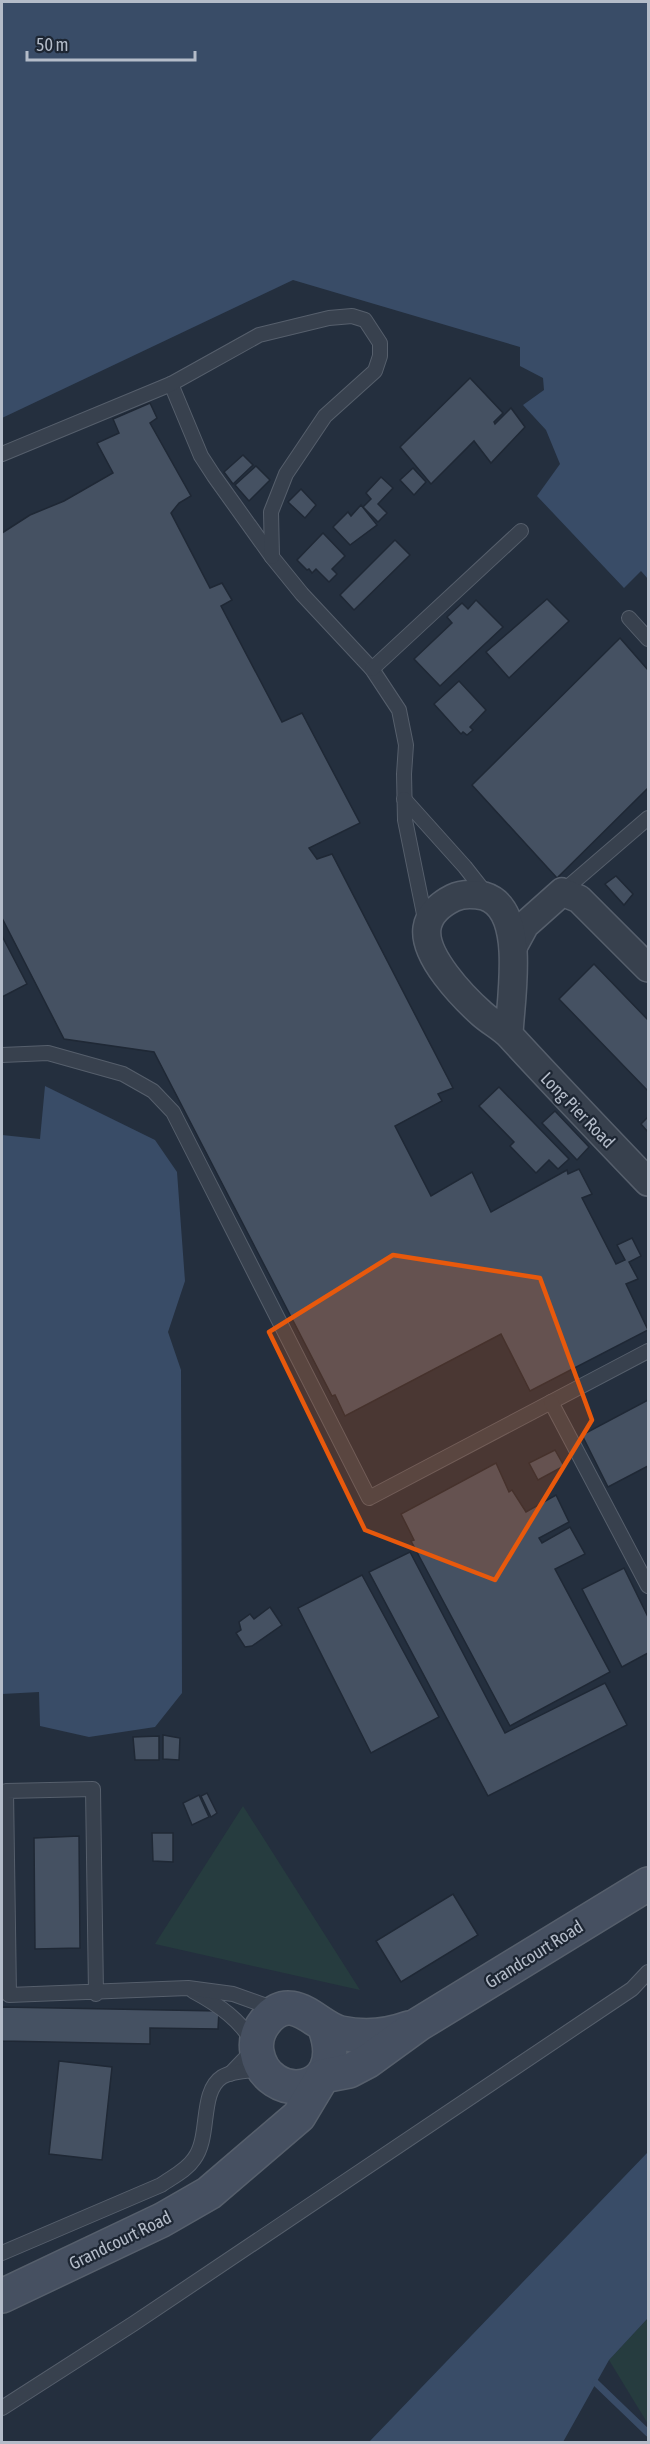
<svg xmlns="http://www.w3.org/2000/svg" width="650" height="2444" font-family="'Asap Condensed',sans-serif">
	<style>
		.green { fill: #263c3f }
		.water { fill: #394c67 }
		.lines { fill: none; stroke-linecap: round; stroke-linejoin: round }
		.stream { stroke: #394c67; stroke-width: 7 }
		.building { fill: #455162; stroke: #1f2835; stroke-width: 1.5 }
		.lane-casing { stroke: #565f6c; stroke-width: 16 }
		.street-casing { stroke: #565f6c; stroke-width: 30 }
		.secondary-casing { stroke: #565f6c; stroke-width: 36 }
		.lane { stroke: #38414e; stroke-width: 14 }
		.street { stroke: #38414e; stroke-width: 27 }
		.secondary { stroke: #465061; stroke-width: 33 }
		.marked { fill: #e8590c; fill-opacity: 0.2; stroke: #e8590c; stroke-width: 4.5; stroke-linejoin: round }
		.labels { text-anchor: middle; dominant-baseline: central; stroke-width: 4.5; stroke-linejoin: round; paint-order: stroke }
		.street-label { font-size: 18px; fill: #b4bcc9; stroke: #1d2633 }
	</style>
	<rect width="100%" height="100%" fill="#242f3e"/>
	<g class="green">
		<path d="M 243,1806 L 360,1990 L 155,1944 Z"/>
		<path d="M 648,2318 L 648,2424 L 609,2360 Z"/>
	</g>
	<g class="water">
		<path d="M 2,2 L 648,2 L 648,579 L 641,571 L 624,588 L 537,496 L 560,464 L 546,430 L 523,405 L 544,390 L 543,378 L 520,366 L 520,347 L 293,280 L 2,418 Z"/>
		<path d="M 45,1086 L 155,1140 L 177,1172 L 185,1281 L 168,1332 L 181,1370 L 182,1693 L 155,1727 L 89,1737 L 40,1726 L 39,1692 L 2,1694 L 2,1135 L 40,1139 Z"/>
		<path d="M 648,2152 L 648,2318 L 609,2360 L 563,2442 L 369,2442 Z"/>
	</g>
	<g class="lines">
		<path class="stream" d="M 596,2383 L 648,2433"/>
	</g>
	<g class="building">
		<path d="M 470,378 L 503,413 L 494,422 L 495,424 L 511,408 L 525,427 L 491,463 L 474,441 L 431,484 L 400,447 Z"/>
		<path d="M 150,403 L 157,418 L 150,423 L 191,496 L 179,503 L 171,513 L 210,588 L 222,583 L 232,600 L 221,606 L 282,722 L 302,713 L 360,823 L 309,848 L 317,859 L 332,854 L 453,1088 L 438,1094 L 442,1101 L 395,1126 L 431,1196 L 472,1172 L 491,1212 L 567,1170 L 568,1174 L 579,1169 L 592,1194 L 582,1198 L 616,1264 L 625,1260 L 617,1245 L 632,1238 L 641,1256 L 629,1262 L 638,1279 L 626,1284 L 648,1330 L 530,1391 L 501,1334 L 345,1416 L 335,1395 L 332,1396 L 154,1052 L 64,1039 L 2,918 L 2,533 L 30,515 L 64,501 L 113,473 L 97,443 L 119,433 L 113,419 Z"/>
		<path d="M 243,455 L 253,465 L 233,484 L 224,472 Z"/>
		<path d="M 256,466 L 270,480 L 249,501 L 235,485 Z"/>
		<path d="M 413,468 L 426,482 L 414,495 L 400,480 Z"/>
		<path d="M 381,477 L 393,488 L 378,504 L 387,513 L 378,522 L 363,507 L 371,499 L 366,493 Z"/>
		<path d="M 301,489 L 316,505 L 305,518 L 288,502 Z"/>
		<path d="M 361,505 L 377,525 L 350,545 L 333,527 L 348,512 L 351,516 Z"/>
		<path d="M 323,533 L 345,556 L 332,569 L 337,574 L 329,582 L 316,569 L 312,573 L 309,569 L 307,570 L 297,560 Z"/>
		<path d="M 395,540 L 410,555 L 354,610 L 340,595 Z"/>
		<path d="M 547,599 L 569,621 L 509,678 L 486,652 Z"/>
		<path d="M 476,600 L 503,627 L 440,686 L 414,659 L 452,623 L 447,617 L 462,603 L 468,609 Z"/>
		<path d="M 620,638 L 648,670 L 648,788 L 557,878 L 472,785 Z"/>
		<path d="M 459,681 L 486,710 L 470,727 L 473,730 L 467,735 L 463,732 L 461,734 L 434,704 Z"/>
		<path d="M 616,876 L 633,894 L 624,905 L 605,884 Z"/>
		<path d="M 2,936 L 27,984 L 2,997 Z"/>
		<path d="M 594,964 L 648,1020 L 648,1091 L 559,999 Z"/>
		<path d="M 499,1087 L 569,1159 L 558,1169 L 549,1160 L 536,1173 L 510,1146 L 514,1142 L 479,1106 Z"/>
		<path d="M 555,1111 L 589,1147 L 577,1160 L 542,1123 Z"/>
		<path d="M 648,1117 L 648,1132 L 641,1124 Z"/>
		<path d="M 648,1400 L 648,1466 L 608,1487 L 582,1435 Z"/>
		<path d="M 555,1450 L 564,1466 L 538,1480 L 529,1463 Z"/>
		<path d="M 496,1463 L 509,1492 L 512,1490 L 526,1512 L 556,1495 L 569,1522 L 539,1538 L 542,1543 L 570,1527 L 585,1554 L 555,1569 L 610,1672 L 510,1726 L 411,1541 L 414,1540 L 401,1514 Z"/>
		<path d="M 410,1552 L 505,1733 L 605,1683 L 627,1725 L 488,1796 L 369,1572 Z"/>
		<path d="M 624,1568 L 648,1617 L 648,1653 L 622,1667 L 582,1589 Z"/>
		<path d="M 362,1575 L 439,1717 L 371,1753 L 298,1608 Z"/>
		<path d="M 270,1607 L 282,1625 L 252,1646 L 245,1647 L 236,1633 L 241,1630 L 239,1622 L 250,1614 L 254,1619 Z"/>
		<path d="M 163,1735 L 180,1738 L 179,1760 L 163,1759 Z"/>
		<path d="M 159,1736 L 159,1760 L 135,1760 L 133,1737 Z"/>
		<path d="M 207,1793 L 217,1813 L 211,1817 L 201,1796 Z"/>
		<path d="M 199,1795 L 209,1817 L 192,1825 L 183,1803 Z"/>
		<path d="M 152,1833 L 173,1833 L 173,1862 L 153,1861 Z"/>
		<path d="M 79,1836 L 80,1948 L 35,1949 L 34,1838 Z"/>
		<path d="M 453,1894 L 478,1935 L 401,1982 L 376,1941 Z"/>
		<path d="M 2,2007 L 219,2011 L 218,2029 L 150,2028 L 150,2044 L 2,2041 Z"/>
		<path d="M 59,2061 L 112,2067 L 102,2160 L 49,2154 Z"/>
	</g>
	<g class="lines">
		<g class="lane-casing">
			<g id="lane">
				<path d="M 171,384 L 201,456 L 214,476 L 272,557 L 302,594 L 372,669 L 399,710 L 406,745 L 404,774 L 405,820 L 426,924"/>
				<path d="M 2,454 L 171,384 L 259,335 L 329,318 L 352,316 L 365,320 L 380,343 L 380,356 L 375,371 L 325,416 L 286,474 L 271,512 L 272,557"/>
				<path d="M 629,618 L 648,639"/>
				<path d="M 372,669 L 521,531"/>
				<path d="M 404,799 L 465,867 L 487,895"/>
				<path d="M 562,892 L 648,818"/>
				<path d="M 2,1055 L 48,1053 L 123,1074 L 153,1091 L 173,1112 L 369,1498 L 648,1351"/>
				<path d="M 551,1402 L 648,1586"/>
				<path d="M 193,1991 C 219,2005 241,2020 256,2047 L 230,2074"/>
				<path d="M 96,1994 L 93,1789 L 6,1791 L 9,1995 L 188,1988 L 233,1994 L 275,2009"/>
				<path d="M 2,2253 L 161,2185 C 172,2177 186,2171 194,2159 C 211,2137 199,2092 222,2077 C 233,2070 251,2071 263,2069"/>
				<path d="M 2,2408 L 133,2324 L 632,1989 L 648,1972"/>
			</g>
		</g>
		<g class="street-casing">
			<g id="street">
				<path d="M 513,947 L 525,925 L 562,892 L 579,899 L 648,968"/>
				<path d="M 509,1035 C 510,1000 528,909 484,896 C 474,894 463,893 453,898 C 441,904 429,914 427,928 C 423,956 463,997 482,1014 C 491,1022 503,1028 511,1037 C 556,1086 602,1134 648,1182"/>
			</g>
		</g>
		<g class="secondary-casing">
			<g id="secondary">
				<path d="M 325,2028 C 350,2098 266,2105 257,2052 C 255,2041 258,2031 265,2022 C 292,1987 317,2028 341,2033 C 364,2038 387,2036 409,2028"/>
				<path d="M 2,2296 L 162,2220 L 209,2193 L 299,2116 L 323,2076 L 349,2071 L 368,2061 L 419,2024 L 648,1884"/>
			</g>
		</g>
		<use href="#lane" class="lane"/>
		<use href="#street" class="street"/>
		<use href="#secondary" class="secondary"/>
	</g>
	<path class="marked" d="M 393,1255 L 540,1278 L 592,1420 L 495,1580 L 365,1530 L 269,1332 Z"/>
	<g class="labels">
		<g class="street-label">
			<text transform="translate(578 1110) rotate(46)">Long Pier Road</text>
			<text transform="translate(534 1954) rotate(-32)">Grandcourt Road</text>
			<text transform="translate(120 2240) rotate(-26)">Grandcourt Road</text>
		</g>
	</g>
	<rect width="650" height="2444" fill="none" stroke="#b4bcc9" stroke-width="6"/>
	<path d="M27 51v9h168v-9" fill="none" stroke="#b4bcc9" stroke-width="3"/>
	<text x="36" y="51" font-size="18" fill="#b4bcc9" stroke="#1d2633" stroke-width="4.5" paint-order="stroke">50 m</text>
</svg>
